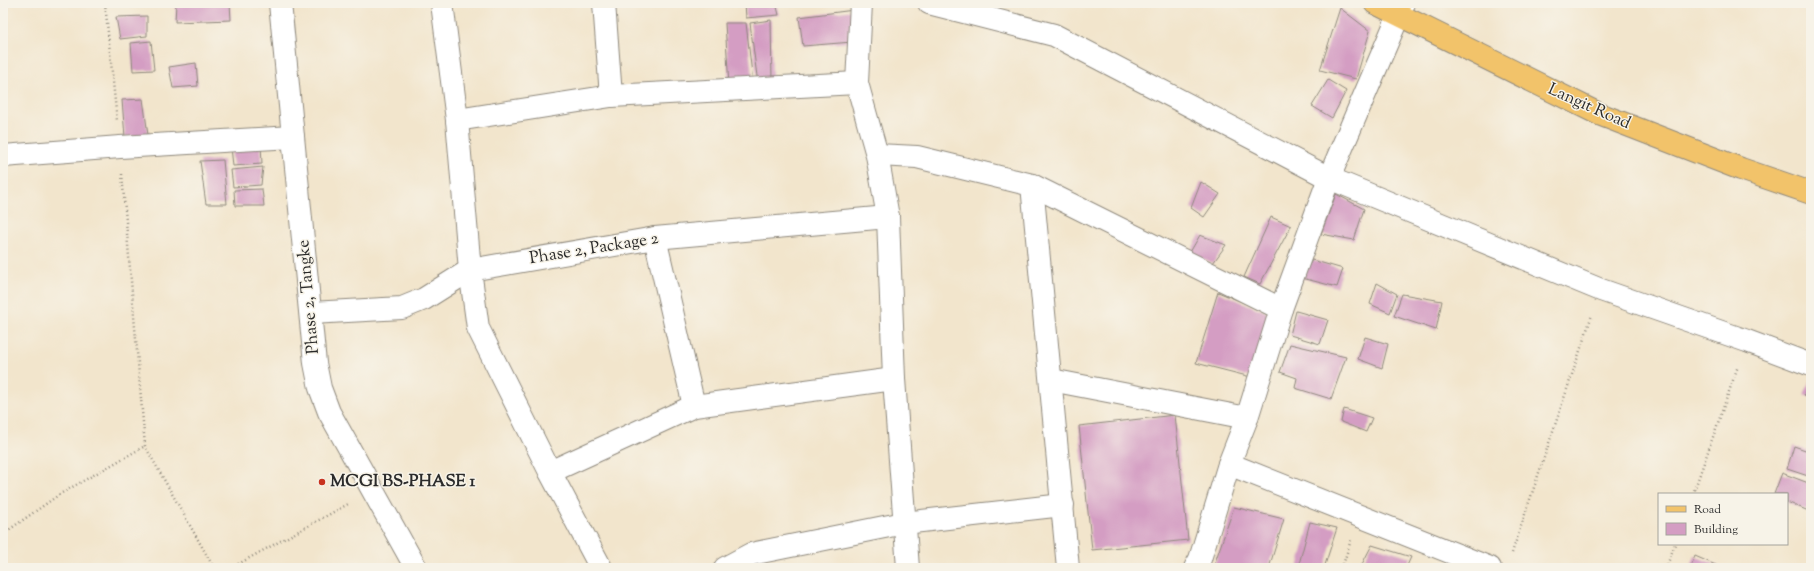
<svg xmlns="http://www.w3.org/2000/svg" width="1814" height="571" font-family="'Sorts Mill Goudy',serif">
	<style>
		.building { fill: #d49dc3 }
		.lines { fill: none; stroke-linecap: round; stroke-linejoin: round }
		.minor-casing { stroke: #8e887c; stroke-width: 24 }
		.major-casing { stroke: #8e887c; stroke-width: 24 }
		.path { stroke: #8e887c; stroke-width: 2.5; stroke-dasharray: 1 3; stroke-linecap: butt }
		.minor { stroke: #fff; stroke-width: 22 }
		.major { stroke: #f2c36a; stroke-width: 22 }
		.poi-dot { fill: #c8321e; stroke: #f7f3e8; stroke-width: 1.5 }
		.labels { text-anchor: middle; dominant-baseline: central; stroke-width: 3; stroke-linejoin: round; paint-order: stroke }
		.street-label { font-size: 17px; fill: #2b2b2b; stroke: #f7f3e8 }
		.poi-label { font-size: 17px; font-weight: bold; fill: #2b2b2b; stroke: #f7f3e8; text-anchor: start }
	</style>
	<rect width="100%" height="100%" fill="#f7f3e8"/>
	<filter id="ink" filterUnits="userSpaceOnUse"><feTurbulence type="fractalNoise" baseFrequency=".025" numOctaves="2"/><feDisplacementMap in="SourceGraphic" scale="8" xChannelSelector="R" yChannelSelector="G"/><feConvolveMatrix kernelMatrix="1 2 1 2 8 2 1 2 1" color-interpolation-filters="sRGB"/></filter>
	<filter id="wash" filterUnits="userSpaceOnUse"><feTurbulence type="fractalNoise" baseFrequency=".012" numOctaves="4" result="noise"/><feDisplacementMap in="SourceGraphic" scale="16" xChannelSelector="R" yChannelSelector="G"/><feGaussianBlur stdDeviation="0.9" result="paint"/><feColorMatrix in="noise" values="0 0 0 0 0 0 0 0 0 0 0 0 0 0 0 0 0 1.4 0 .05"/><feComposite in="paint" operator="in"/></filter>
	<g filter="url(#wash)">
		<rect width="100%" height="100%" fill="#f2e5cc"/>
		<g id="blocks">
			<g class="building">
				<path d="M 176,3 L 230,3 L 231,20 L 175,22 Z"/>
				<path d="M 745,3 L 776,3 L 779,15 L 746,18 Z"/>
				<path d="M 1340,8 L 1370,31 L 1356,79 L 1320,70 Z"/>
				<path d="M 854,10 L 852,42 L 803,46 L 799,17 Z"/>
				<path d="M 147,16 L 147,36 L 120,39 L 116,17 Z"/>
				<path d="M 771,20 L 772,81 L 758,84 L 750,23 Z"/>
				<path d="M 725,23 L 746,23 L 753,83 L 729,86 Z"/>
				<path d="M 151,41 L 154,70 L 133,71 L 131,43 Z"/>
				<path d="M 196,63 L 198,86 L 173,88 L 169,67 Z"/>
				<path d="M 1328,80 L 1346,91 L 1332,118 L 1312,106 Z"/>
				<path d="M 143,99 L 148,135 L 125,137 L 122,100 Z"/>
				<path d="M 261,144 L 262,164 L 233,166 L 231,147 Z"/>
				<path d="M 223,160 L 227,204 L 206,204 L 200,161 Z"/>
				<path d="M 263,167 L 261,185 L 233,187 L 231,170 Z"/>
				<path d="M 1201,182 L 1220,194 L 1204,217 L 1191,208 Z"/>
				<path d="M 262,189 L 264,206 L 235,206 L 234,190 Z"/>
				<path d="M 1336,194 L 1364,209 L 1354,240 L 1321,234 Z"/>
				<path d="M 1271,217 L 1291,226 L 1260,284 L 1244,277 Z"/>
				<path d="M 1200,235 L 1226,245 L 1213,263 L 1189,254 Z"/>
				<path d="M 1312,260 L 1343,269 L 1337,287 L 1302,278 Z"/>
				<path d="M 1377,283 L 1397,294 L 1390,313 L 1370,304 Z"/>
				<path d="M 1218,292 L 1273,315 L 1251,377 L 1196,363 Z"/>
				<path d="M 1402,294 L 1442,301 L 1436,330 L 1394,316 Z"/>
				<path d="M 1296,311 L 1328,320 L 1320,344 L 1290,335 Z"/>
				<path d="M 1365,337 L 1388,344 L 1382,368 L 1358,359 Z"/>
				<path d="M 1290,344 L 1346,357 L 1331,399 L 1295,388 L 1297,378 L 1280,372 Z"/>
				<path d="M 1811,377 L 1811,397 L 1804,395 Z"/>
				<path d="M 1344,409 L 1372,418 L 1366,432 L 1341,422 Z"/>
				<path d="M 1175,415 L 1188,540 L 1092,550 L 1079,426 Z"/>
				<path d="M 1794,446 L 1811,452 L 1811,477 L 1787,469 Z"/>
				<path d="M 1782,473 L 1811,484 L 1811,512 L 1787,502 L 1787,494 L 1774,494 Z"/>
				<path d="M 1234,507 L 1284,519 L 1269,568 L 1213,568 Z"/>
				<path d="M 1310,522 L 1337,528 L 1324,568 L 1298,568 Z"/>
				<path d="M 1372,545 L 1411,557 L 1406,568 L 1360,568 Z"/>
				<path d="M 1695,556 L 1718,566 L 1717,568 L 1690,568 Z"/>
			</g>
		</g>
	</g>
	<g filter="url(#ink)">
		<use href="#blocks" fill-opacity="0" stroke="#8e887c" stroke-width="1"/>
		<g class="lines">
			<g class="minor-casing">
				<g id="minor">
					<path d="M 280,3 L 315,363 L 320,388 L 329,412 L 416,568"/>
					<path d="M 442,3 L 457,120 L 470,270 L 478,328 L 550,472 L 601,568"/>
					<path d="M 604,3 L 611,96"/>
					<path d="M 861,3 L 857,83 L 877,155 L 888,217 L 894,379 L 908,568"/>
					<path d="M 929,3 L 1054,35 L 1329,178 L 1601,290 L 1747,341 L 1811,365"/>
					<path d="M 457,120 L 611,96 L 857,83"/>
					<path d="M 877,155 L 917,157 L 1032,185 L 1281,309"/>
					<path d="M 3,156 L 120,147 L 293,137"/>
					<path d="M 1032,185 L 1068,568"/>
					<path d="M 655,238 L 694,406"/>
					<path d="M 311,313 L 402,308 L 424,299 L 470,270 L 655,238 L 888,217"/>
					<path d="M 1051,380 L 1247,418"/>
					<path d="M 1229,464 L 1490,568"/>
					<path d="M 550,472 L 694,406 L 894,379"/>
					<path d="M 725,568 L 751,554 L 904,523 L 1063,505"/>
					<path d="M 1195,568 L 1200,559 L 1229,464 L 1247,418 L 1281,309 L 1329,178 L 1404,3"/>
				</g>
			</g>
			<g class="major-casing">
				<path id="major" d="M 1375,3 L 1599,114 L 1741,169 L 1811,193"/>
			</g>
			<g class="path">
				<path d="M 105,3 L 117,121"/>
				<path d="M 122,174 L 145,446 L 214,568"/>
				<path d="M 1693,494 L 1738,366"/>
				<path d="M 3,534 L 60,494 L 145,446"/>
				<path d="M 1512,553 L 1592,315"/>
				<path d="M 231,568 L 350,503"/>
				<path d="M 1342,568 L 1351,540"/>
				<path d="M 1666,568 L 1675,544"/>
			</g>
			<use href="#minor" class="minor"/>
			<use href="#major" class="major"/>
		</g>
	</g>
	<circle class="poi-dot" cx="322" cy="482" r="4"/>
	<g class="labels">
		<g class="street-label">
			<text transform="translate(1589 107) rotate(24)">Langit Road</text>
			<text transform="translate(594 249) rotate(-9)">Phase 2, Package 2</text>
			<text transform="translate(309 297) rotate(-95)">Phase 2, Tangke</text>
		</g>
		<g class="poi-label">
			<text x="330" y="482">MCGI BS-PHASE 1</text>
		</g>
	</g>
	<rect width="1814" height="571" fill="none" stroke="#f7f3e8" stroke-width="16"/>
	<rect x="1658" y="493" width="130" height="52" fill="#f7f3e8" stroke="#a5a39c"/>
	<rect x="1666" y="506" width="20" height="6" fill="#f2c36a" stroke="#a5a39c"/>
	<text x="1694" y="513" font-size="12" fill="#2b2b2b">Road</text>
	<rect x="1666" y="523" width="20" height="12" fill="#d49dc3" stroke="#a5a39c"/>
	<text x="1694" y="533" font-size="12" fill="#2b2b2b">Building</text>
</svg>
